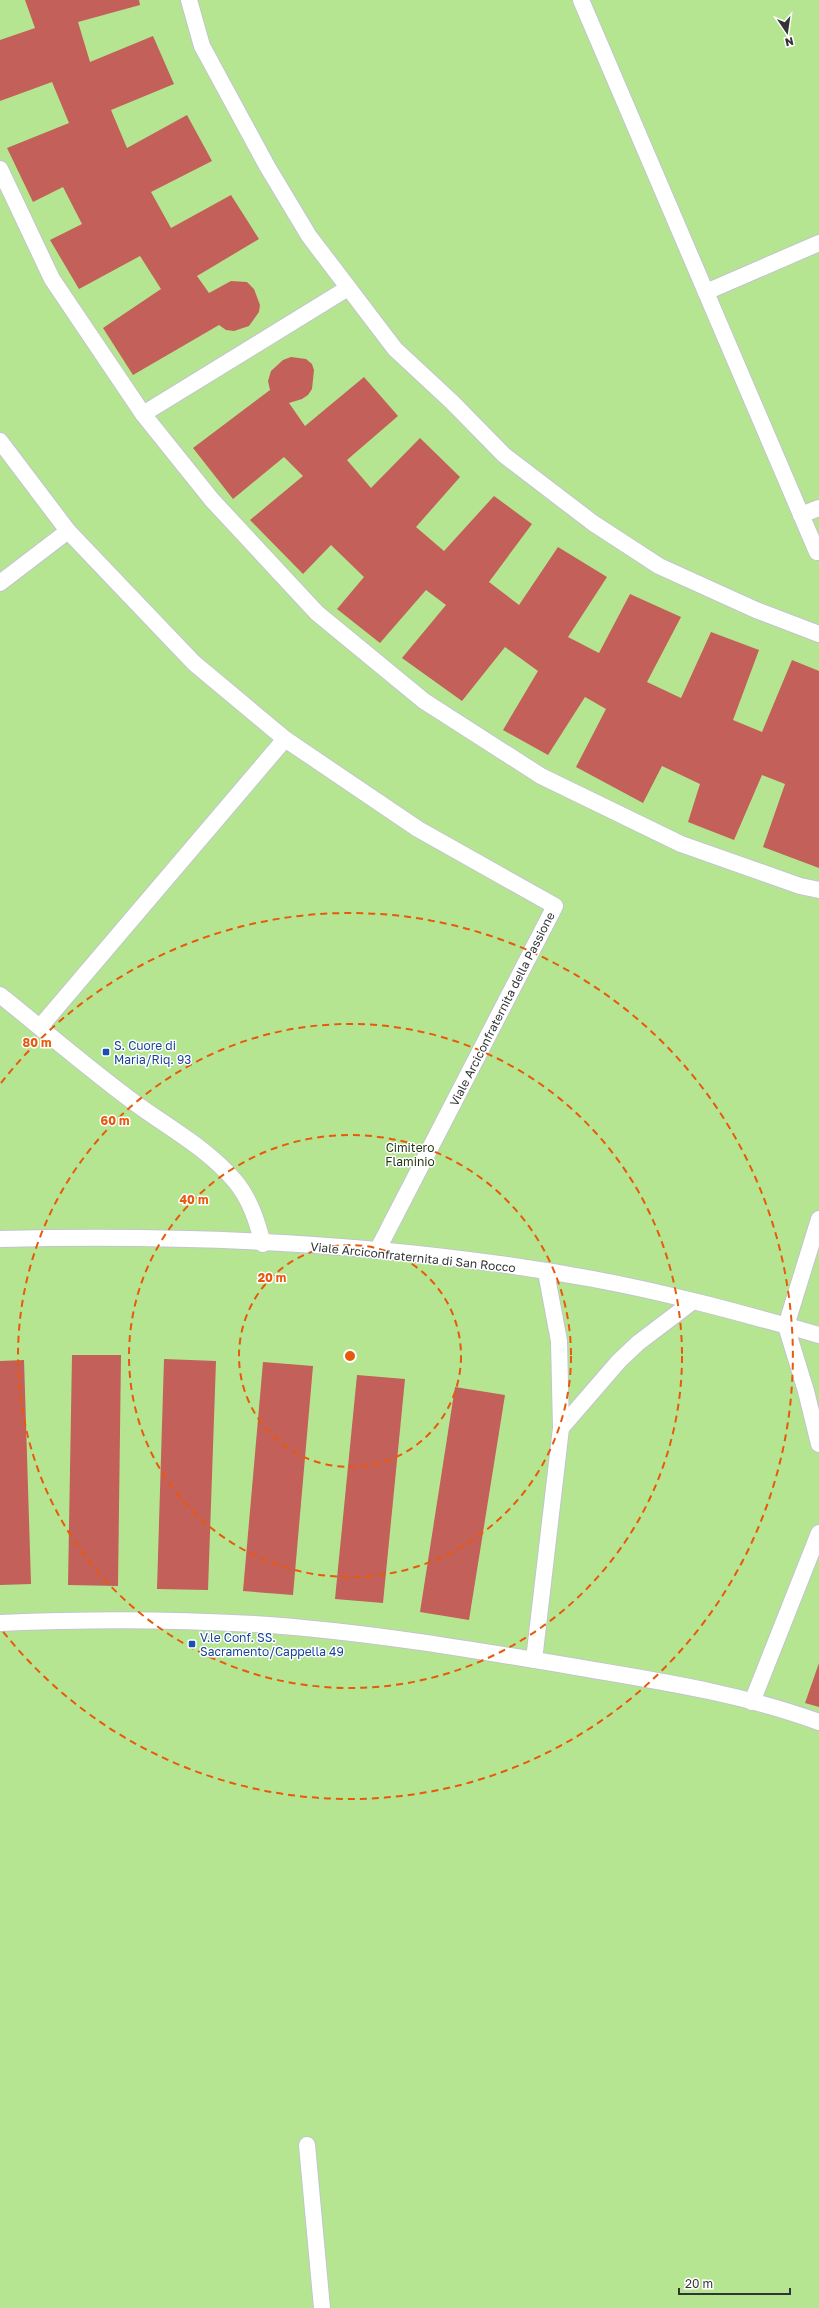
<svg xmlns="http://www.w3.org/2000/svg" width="819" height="2308" font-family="'Golos Text',sans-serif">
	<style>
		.green { fill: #b6e591 }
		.building { fill: #c26059 }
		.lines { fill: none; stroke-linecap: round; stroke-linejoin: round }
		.lane-casing { stroke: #c0c6cb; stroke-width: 18 }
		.lane { stroke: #fff; stroke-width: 16 }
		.ring { fill: none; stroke: #e8590c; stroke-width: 2; stroke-dasharray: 7 5 }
		.transit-dot { fill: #1a4fb4; stroke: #fff; stroke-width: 1.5 }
		.labels { text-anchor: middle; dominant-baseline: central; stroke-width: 3; stroke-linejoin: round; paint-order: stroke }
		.street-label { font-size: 12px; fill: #323436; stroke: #fff }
		.transit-label { font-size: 12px; fill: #164399; stroke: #fff; text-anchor: start }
		.park-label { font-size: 12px; fill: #253814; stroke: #fff }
		.centre { fill: #e8590c; stroke: #fff; stroke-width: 2 }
		.ring-label { font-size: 12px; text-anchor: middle; font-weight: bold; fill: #e8590c; stroke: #fff; stroke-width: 3; stroke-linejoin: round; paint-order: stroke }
	</style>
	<rect width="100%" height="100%" fill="#eff6fb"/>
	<rect class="green" x="0" y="0" width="819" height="2308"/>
	<g class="building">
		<path d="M 25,0 L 139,0 L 140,5 L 78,22 L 90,62 L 153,36 L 174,84 L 111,110 L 127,148 L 187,115 L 212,161 L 151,192 L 171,228 L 231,195 L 259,239 L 197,276 L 209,293 L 231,281 L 247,282 L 254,289 L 260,305 L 259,312 L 249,326 L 234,331 L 226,330 L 219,325 L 133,375 L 103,328 L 161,289 L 140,256 L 79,289 L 50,240 L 82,224 L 63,187 L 33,202 L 7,148 L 69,123 L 52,82 L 0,101 L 0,40 L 35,28 Z"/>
		<path d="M 291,357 L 306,359 L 312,364 L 314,370 L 312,389 L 308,395 L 302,399 L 289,403 L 305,426 L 364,377 L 398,416 L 347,460 L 371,488 L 420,438 L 460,477 L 416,527 L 444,551 L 494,496 L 532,524 L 489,582 L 519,605 L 558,547 L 607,577 L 568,637 L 599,653 L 630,594 L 681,617 L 647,682 L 681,698 L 711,632 L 759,650 L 733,720 L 762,732 L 792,660 L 819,671 L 819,868 L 763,847 L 785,784 L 762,775 L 734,840 L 688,822 L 700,784 L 662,766 L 643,803 L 576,767 L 606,709 L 585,697 L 548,755 L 503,730 L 538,671 L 505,647 L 462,701 L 402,658 L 446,605 L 426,590 L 380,643 L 337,609 L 364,577 L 331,545 L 303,574 L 250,520 L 303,476 L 284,457 L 233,499 L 193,448 L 270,390 L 268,381 L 271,371 L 283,360 Z"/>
		<path d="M 72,1355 L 121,1355 L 118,1586 L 68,1585 Z"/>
		<path d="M 164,1359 L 216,1361 L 208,1590 L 157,1589 Z"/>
		<path d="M 24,1360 L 31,1584 L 0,1585 L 0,1361 Z"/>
		<path d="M 263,1362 L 313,1366 L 293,1595 L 243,1591 Z"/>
		<path d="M 357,1375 L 405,1379 L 383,1603 L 335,1599 Z"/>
		<path d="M 455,1387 L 505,1395 L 469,1620 L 420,1612 Z"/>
		<path d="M 819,1663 L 819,1707 L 805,1703 Z"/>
	</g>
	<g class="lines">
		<g class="lane-casing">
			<g id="lane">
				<path d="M 189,0 L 202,46 L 267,166 L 309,236 L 395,349 L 452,402 L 504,455 L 593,523 L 659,566 L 756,610 L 819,634"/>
				<path d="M 581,0 L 817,552"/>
				<path d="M 0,169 L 52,279 L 143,414 L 212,500 L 317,613 L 424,701 L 541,776 L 681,844 L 800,886 L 819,890"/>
				<path d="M 706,292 L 819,243"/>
				<path d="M 143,414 L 348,288"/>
				<path d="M 0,441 L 68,531 L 194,663 L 285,739 L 418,829 L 555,906 L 377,1251"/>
				<path d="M 801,515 L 819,508"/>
				<path d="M 0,583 L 68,531"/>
				<path d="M 0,995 C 45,1031 89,1069 135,1103 C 169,1128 207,1148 235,1181 C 250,1199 257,1221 263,1244"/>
				<path d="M 40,1027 L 285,739"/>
				<path d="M 819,1219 L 786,1326 L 806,1391 L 819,1444"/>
				<path d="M 0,1239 C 193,1234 402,1244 593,1279 C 669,1293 745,1314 819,1335"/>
				<path d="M 561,1428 L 619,1361 L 638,1343 L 692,1302"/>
				<path d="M 0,1623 C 85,1619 169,1619 254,1624 C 362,1631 469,1649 576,1667 C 658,1681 740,1693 819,1722"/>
				<path d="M 534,1660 L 561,1428 L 559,1341 L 546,1272"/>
				<path d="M 752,1702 L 819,1533"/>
				<path d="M 307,2145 L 322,2308"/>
			</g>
		</g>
		<use href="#lane" class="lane"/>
	</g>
	<g class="ring">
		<circle cx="350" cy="1356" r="111"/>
		<circle cx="350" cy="1356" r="221"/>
		<circle cx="350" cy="1356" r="332"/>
		<path d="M1 1083A443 443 0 1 1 1 1629"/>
	</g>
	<g class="transit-dot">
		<rect x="102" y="1048" width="8" height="8" rx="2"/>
		<rect x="188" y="1640" width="8" height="8" rx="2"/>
	</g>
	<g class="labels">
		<g class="street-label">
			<text transform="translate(502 1009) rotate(-63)">Viale Arciconfraternita della Passione</text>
			<text transform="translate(413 1257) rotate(6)">Viale Arciconfraternita di San Rocco</text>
		</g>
		<g class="transit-label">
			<text x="114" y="1045">S. Cuore di<tspan x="114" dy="14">Maria/Riq. 93</tspan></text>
			<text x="200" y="1637">V.le Conf. SS.<tspan x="200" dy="14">Sacramento/Cappella 49</tspan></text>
		</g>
		<g class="park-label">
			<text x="410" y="1147">Cimitero<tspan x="410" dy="14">Flaminio</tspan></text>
		</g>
	</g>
	<circle cx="350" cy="1356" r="6" class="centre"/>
	<g class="ring-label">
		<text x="37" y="1047">80 m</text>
		<text x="115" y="1125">60 m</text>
		<text x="194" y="1204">40 m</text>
		<text x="272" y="1282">20 m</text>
	</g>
	<g transform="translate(787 32) rotate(167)" stroke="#ffffff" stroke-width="3" paint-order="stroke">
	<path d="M0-3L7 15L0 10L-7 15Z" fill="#323436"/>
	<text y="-6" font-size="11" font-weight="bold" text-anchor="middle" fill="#323436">N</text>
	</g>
	<path d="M679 2288v6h111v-6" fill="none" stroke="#323436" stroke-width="2"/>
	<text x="685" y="2288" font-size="12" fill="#323436" stroke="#ffffff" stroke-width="3" paint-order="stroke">20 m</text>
</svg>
